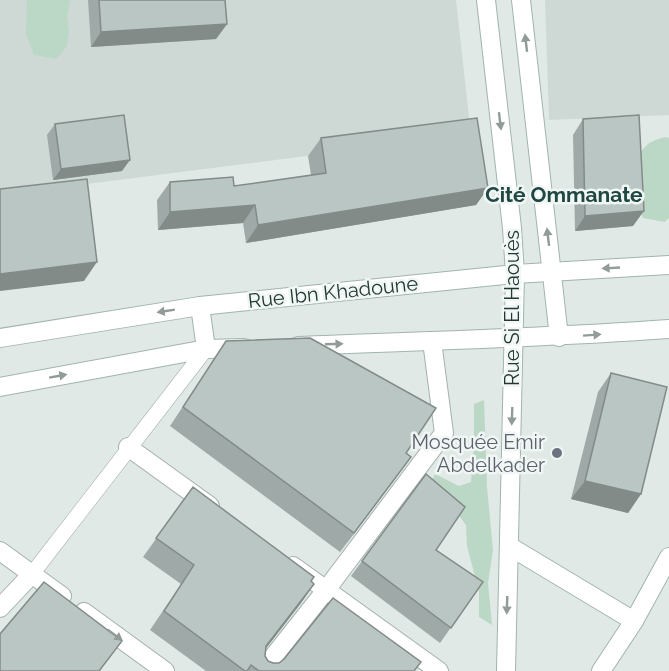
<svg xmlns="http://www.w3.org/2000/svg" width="669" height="671" font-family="Raleway,sans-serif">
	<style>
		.built { fill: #ced9d6 }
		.green { fill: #bbd8c7 }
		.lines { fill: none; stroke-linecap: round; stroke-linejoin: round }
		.lane-casing { stroke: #a4b0ad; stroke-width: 16 }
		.street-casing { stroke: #a4b0ad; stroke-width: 20 }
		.secondary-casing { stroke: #a1b4af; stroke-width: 20 }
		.lane { stroke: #fff; stroke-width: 15 }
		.street { stroke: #fff; stroke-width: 18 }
		.secondary { stroke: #fff; stroke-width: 18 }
		.wall { fill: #9faaa8 }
		.shaded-wall { fill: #828b88 }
		.building { fill: #b9c6c3; stroke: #828b88; stroke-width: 1.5 }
		.oneway { fill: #919c9a }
		.worship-dot { fill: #6b7280; stroke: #f0f6f4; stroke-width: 2 }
		.labels { text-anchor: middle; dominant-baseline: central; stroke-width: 5; stroke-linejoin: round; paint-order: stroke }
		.street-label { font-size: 20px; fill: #233835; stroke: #f0f6f4 }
		.worship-label { font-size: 20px; fill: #5b616d; stroke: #f0f6f4; text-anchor: end }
		.neighbourhood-label { font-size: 21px; font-weight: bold; fill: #214743; stroke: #f0f6f4 }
	</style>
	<rect width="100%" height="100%" fill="#e0e9e6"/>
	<g class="built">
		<path d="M 0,0 L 88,0 L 216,39 L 213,0 L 456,0 L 471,135 L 0,195 Z"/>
		<path d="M 545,0 L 669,0 L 669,115 L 549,120 Z"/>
	</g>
	<g class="green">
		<path d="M 27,0 L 70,0 L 67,17 L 69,31 L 67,46 L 56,59 L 34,55 L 26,34 Z"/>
		<path d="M 665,137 L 669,138 L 669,218 L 665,222 L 643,218 C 635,197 627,162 647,145 C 651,141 659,139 665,137 Z"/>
		<path d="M 484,400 L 487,487 L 493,550 L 488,583 L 492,625 L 479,617 L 479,592 L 467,546 L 466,525 L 452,506 L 429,486 L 435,474 L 459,486 L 471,482 L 474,443 L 474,404 Z"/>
	</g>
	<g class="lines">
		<g class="lane-casing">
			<path id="lane" d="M 32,574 L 206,349"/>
		</g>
		<g class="street-casing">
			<g id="street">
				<path d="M 128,447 L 210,506"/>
				<path d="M 0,551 L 62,596"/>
				<path d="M 293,566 L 439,671"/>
				<path d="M 0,608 L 32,574"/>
				<path d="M 84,612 L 165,671"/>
				<path d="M 262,671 L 326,590 L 444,433 L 432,341"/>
			</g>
		</g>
		<g class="secondary-casing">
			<g id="secondary">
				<path d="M 486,0 L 512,228 L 515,274 L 506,671"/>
				<path d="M 521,0 L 559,337"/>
				<path d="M 200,306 L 206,349"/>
				<path d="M 0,338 L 200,306 L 515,274 L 669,265"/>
				<path d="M 298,346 C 422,341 546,338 669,329"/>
				<path d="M 0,387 L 206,349 L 244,348"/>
				<path d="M 509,546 L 634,621"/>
				<path d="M 601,671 L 634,621 L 669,557"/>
			</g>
		</g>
		<use href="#lane" class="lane"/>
		<use href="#street" class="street"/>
		<use href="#secondary" class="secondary"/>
	</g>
	<g class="wall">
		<path d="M 88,0 L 225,0 L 227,24 L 216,39 L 91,47 Z"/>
		<path d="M 583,119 L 633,226 L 575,231 L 573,135 Z"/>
		<path d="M 55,124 L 122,171 L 53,180 L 47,135 Z"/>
		<path d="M 321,138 L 488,188 L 476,205 L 246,243 L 243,223 L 158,230 L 157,200 L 170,182 L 234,186 L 311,175 L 308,156 Z"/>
		<path d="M 226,341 L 406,453 L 398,475 L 340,552 L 170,426 Z"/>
		<path d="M 611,373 L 641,494 L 628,513 L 571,499 L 598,392 Z"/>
		<path d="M 193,487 L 314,584 L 301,603 L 266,648 L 265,656 L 268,661 L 273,663 L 414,671 L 206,671 L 150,630 L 181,584 L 143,557 Z"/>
		<path d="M 362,561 L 483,582 L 440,643 L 351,576 Z"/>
	</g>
	<g class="shaded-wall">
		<path d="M 227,24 L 216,39 L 91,47 L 101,32 Z"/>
		<path d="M 130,160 L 122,171 L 53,180 L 61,169 Z"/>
		<path d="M 488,188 L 476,205 L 246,243 L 258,225 Z"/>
		<path d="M 255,205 L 243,223 L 158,230 L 170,212 Z"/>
		<path d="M 644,211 L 633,226 L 575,231 L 585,216 Z"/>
		<path d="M 97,262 L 84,281 L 0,291 L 0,274 Z"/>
		<path d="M 411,457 L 398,475 L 340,552 L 354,533 Z"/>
		<path d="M 585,481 L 641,494 L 628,513 L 571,499 Z"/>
		<path d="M 314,584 L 301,603 L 253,665 L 266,646 Z"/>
	</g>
	<g class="building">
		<path d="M 99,0 L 225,0 L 227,24 L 101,32 Z"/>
		<path d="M 124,115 L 130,160 L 61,169 L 55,124 Z"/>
		<path d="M 639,115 L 644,211 L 585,216 L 583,119 Z"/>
		<path d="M 477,118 L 488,188 L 258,225 L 255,205 L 170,212 L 170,182 L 233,177 L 234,186 L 326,173 L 321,138 Z"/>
		<path d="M 87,179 L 97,262 L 0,274 L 0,189 Z"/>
		<path d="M 310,338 L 436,408 L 406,453 L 411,457 L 354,533 L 183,407 L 226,341 Z"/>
		<path d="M 611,373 L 667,387 L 641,494 L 585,481 Z"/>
		<path d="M 426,474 L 465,507 L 436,550 L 483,582 L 451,628 L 362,561 Z"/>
		<path d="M 193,487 L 314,577 L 311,581 L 314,584 L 266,646 L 265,656 L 268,661 L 273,663 L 279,663 L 284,659 L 333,598 L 421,662 L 414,671 L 259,671 L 251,665 L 247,671 L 245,671 L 164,611 L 194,565 L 156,538 Z"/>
		<path d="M 44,582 L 122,641 L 99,671 L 0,671 L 0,634 Z"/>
	</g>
	<defs><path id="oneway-solid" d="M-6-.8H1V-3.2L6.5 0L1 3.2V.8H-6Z" transform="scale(1.5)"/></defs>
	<g class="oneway">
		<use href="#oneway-solid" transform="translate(526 43) rotate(-97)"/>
		<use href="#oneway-solid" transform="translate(500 121) rotate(83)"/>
		<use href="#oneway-solid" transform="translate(548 237) rotate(-97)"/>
		<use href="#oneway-solid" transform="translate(611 268) rotate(177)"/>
		<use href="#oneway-solid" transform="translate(166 311) rotate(171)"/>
		<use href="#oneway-solid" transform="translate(592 335) rotate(-4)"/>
		<use href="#oneway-solid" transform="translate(334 344) rotate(-2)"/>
		<use href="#oneway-solid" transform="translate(58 376) rotate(-10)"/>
		<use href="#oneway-solid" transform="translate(512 416) rotate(92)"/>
		<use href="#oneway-solid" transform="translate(507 605) rotate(92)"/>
		<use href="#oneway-solid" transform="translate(115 635) rotate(36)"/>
	</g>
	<circle class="worship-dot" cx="557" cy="453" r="6"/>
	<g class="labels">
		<g class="street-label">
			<text transform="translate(333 292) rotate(-6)">Rue Ibn Khadoune</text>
			<text transform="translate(512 308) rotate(-90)">Rue Si El Haouès</text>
		</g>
		<g class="worship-label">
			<text x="545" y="442">Mosquée Emir<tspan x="545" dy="23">Abdelkader</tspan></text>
		</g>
		<g class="neighbourhood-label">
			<text x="564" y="194">Cité Ommanate</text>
		</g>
	</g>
</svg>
